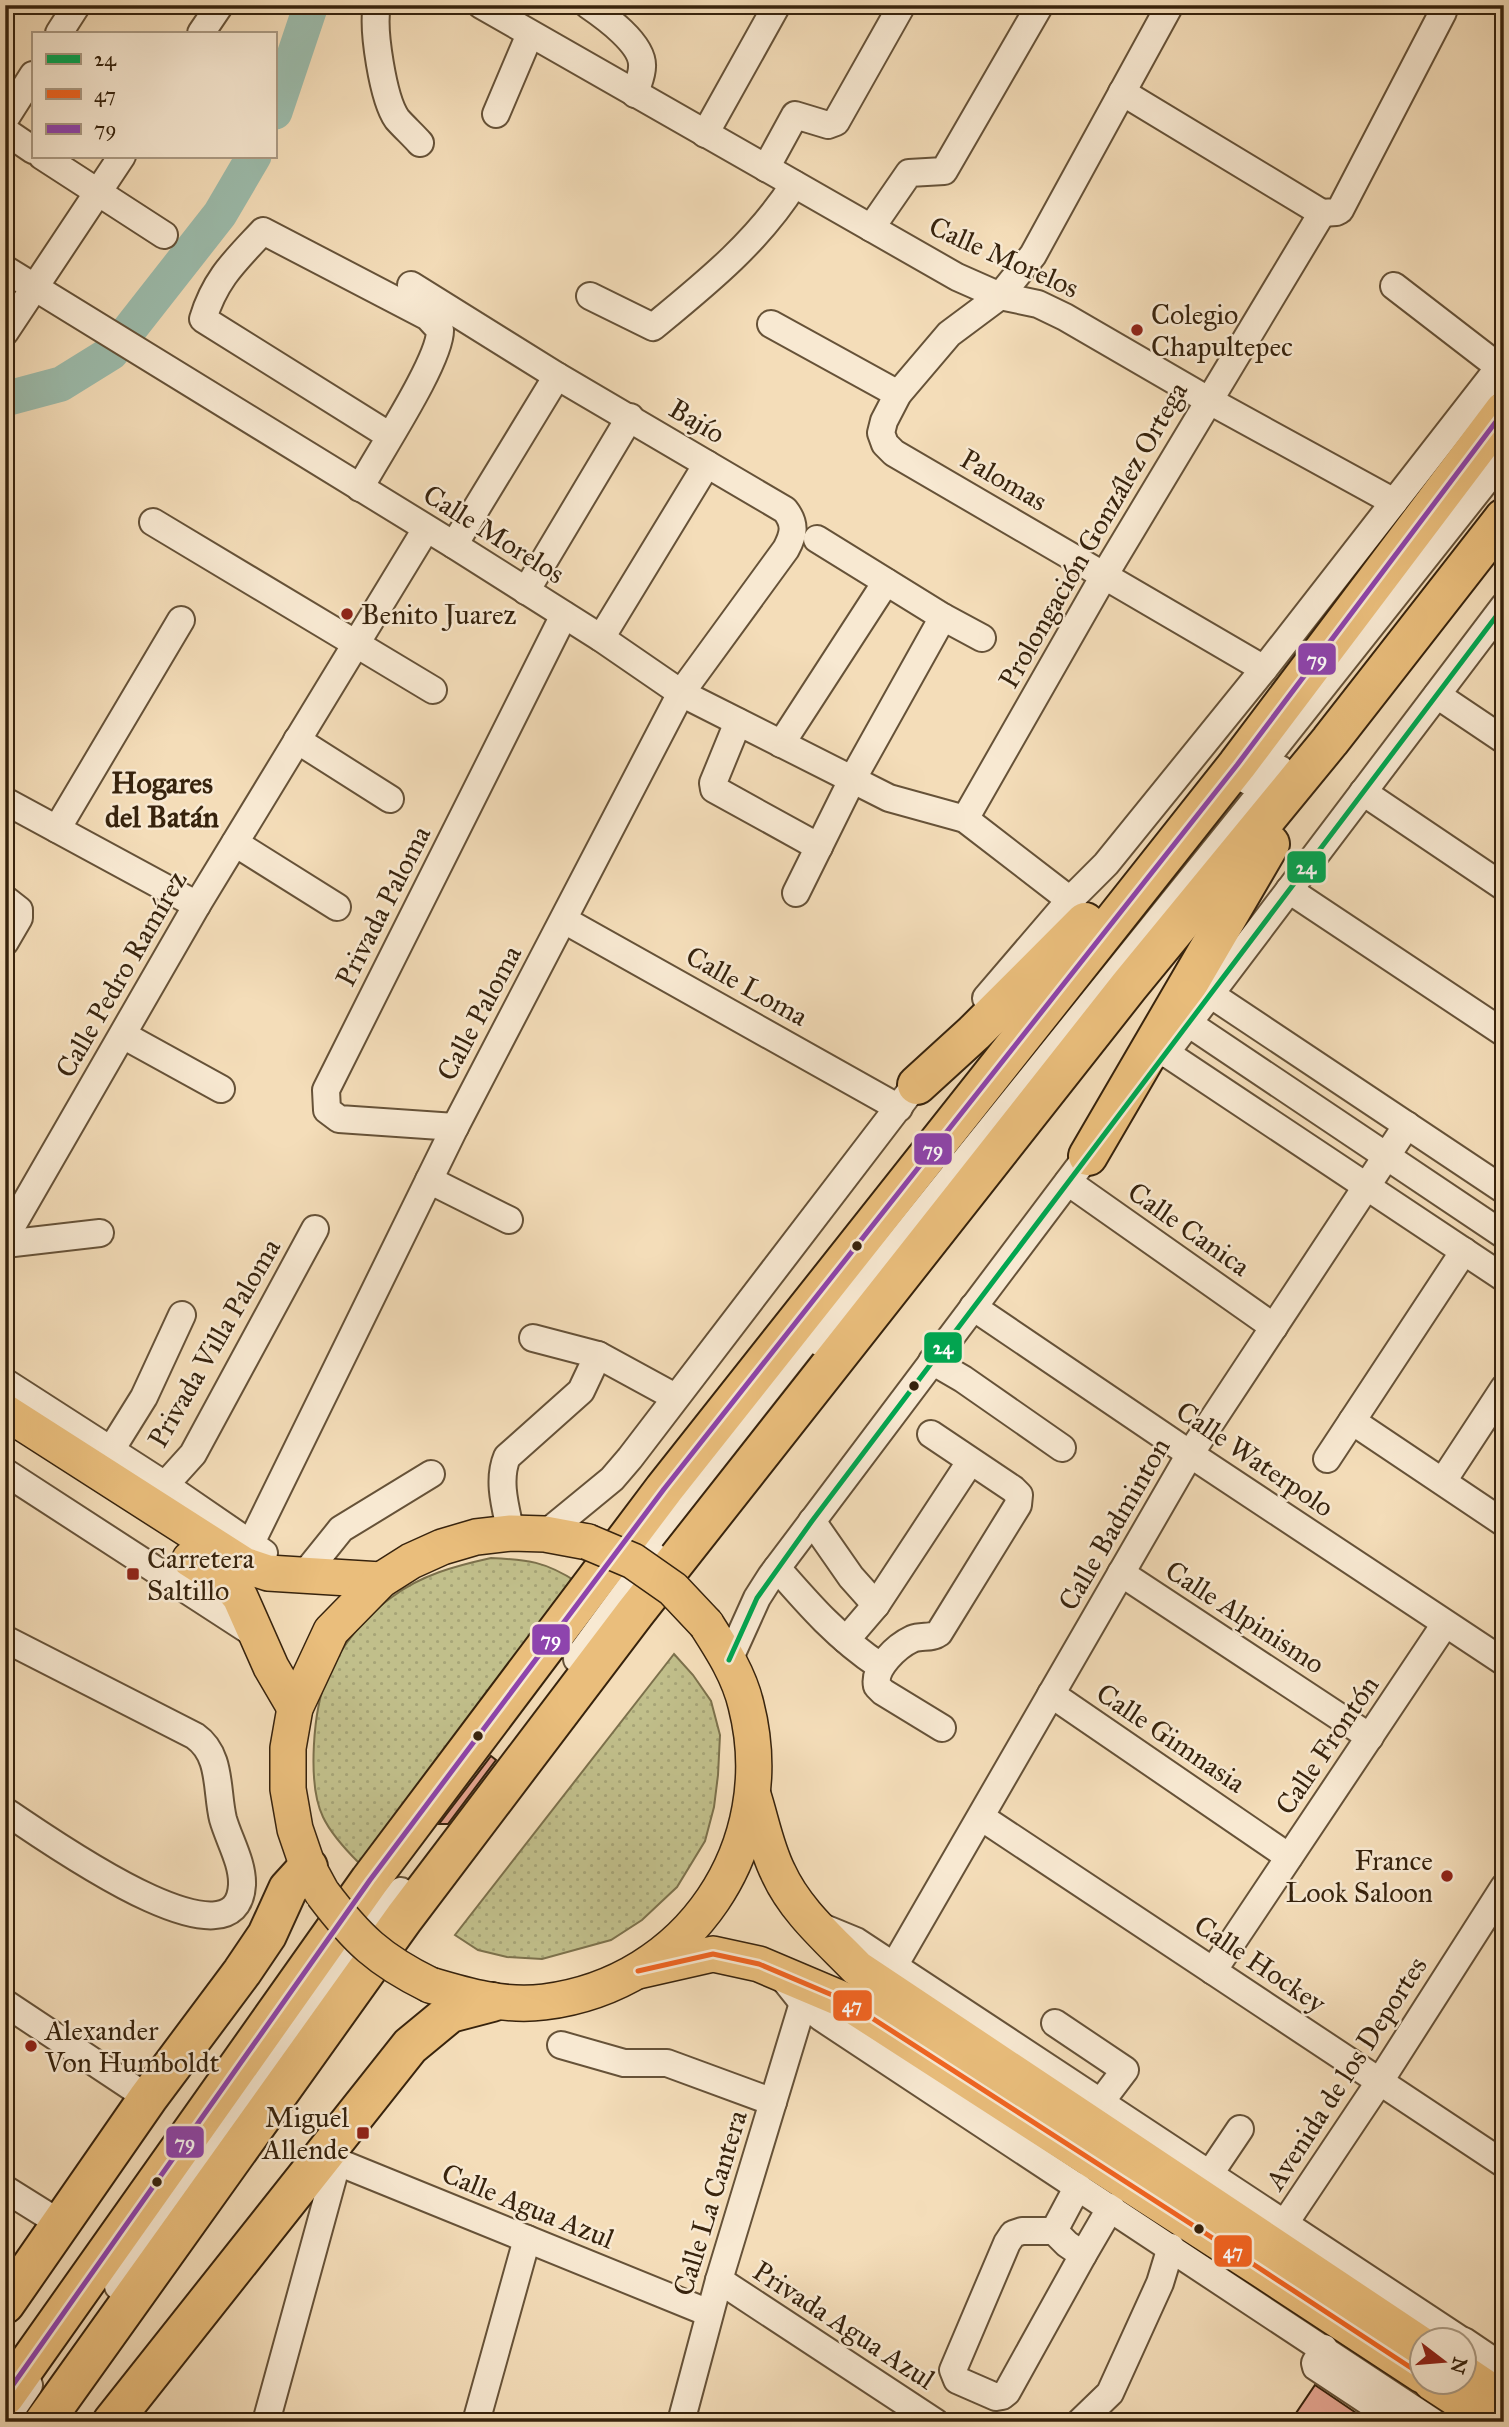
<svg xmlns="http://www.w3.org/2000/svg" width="1509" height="2427" font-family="'IM FELL Great Primer',serif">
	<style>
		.grass { fill: url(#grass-dots); stroke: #7c714c; stroke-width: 2 }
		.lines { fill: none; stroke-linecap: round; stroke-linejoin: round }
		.river { stroke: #9cbcac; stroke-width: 35 }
		.building { fill: #e6a692; stroke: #37230d; stroke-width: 2 }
		.minor-casing { stroke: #665238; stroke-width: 30 }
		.major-casing { stroke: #37230d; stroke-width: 38 }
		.highway-casing { stroke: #37230d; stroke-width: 42 }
		.minor { stroke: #f8e9d2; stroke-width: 26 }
		.major { stroke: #eabe7c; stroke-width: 35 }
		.highway { stroke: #eabe7c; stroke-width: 38 }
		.major-bridge-casing { stroke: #37230d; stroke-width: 38; stroke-linecap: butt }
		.major-bridge { stroke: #eabe7c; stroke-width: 35 }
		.bus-1-casing { stroke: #f8e9d2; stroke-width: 10 }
		.bus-2-casing { stroke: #f8e9d2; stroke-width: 10 }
		.bus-3-casing { stroke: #f8e9d2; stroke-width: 10 }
		.bus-1 { stroke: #00a651; stroke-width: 5 }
		.bus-2 { stroke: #f26522; stroke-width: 5 }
		.bus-3 { stroke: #8e44ad; stroke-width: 5 }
		.poi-dot { fill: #8f2418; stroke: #f8e9d2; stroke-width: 2.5 }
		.bus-dot { fill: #37230d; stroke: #f8e9d2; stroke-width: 2.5 }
		.labels { text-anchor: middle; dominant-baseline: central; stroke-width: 5; stroke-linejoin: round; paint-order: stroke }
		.street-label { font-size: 28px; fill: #37230d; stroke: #f8e9d2 }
		.poi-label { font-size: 28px; fill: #37230d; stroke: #f8e9d2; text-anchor: start }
		.neighbourhood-label { font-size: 30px; font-weight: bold; fill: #37230d; stroke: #f8e9d2 }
		.line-badge { stroke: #f8e9d2; stroke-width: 2.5 }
		.badge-label { font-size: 19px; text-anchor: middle; font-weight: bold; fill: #fff }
	</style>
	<defs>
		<pattern id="grass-dots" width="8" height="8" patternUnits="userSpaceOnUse" patternTransform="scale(1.75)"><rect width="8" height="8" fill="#c1bf8b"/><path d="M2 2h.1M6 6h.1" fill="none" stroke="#a6a477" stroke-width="1.8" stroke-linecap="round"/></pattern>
	</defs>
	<rect width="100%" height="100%" fill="#f4ddb9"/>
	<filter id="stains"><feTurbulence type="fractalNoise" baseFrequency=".00286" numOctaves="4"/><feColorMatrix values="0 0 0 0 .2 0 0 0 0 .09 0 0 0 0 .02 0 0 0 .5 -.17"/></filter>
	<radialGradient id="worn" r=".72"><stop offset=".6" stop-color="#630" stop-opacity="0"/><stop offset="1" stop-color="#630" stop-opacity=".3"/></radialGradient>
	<g class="grass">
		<path d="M 491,1558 C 529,1560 544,1561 577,1582 L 359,1863 C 345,1849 331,1834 323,1817 C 307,1784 313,1708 328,1675 C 342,1645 365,1616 392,1597 C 421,1575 455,1566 491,1558 Z"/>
		<path d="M 674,1654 L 693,1675 L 711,1701 L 720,1735 L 718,1775 L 714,1807 L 705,1841 L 677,1887 L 642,1920 L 611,1940 L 542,1959 L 507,1957 L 478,1950 L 455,1935 Z"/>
	</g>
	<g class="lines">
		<g class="river">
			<path d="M 275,112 L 311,5"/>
			<path d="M 5,399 L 61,384 L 111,353 L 220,214 L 254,156"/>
		</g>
	</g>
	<g class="building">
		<path d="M 491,1756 L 496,1760 L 448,1824 L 439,1824 Z"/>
		<path d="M 1315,2385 L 1368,2421 L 1290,2422 Z"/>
	</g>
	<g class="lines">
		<g class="minor-casing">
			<g id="minor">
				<path d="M 377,5 C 372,29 383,99 397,119 C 404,127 413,135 420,143"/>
				<path d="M 481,5 L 957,277 L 1000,296 L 1038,304 L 1065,317 L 1208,400 L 1394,502"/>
				<path d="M 588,5 C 604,16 644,44 642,67 C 642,76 637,85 635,94"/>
				<path d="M 1170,5 L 1033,255 L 1000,296 L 949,334 L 898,394 L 884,421 L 881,433 L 885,444 L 894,453 L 1264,669"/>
				<path d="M 59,33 L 77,5"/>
				<path d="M 201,33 L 220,5"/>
				<path d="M 1122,92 L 1322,213"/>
				<path d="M 496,114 L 530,34"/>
				<path d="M 5,119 L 33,75"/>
				<path d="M 5,131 L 33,150"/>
				<path d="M 705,134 L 777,5"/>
				<path d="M 42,156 L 164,235"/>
				<path d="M 766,168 L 795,115 L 828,125 L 836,122 L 902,5"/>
				<path d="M 1322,213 L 1336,212 L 1340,210 L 1443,12"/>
				<path d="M 871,228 L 909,173 L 944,171 L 1040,5"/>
				<path d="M 5,269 L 454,545 L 601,638 L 681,693 L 889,798 L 965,819 L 1070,900"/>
				<path d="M 1394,286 L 1499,367"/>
				<path d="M 590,296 L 653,327 C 704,285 759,241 794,184"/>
				<path d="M 771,324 L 898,394"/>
				<path d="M 5,332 L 122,156"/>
				<path d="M 360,488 C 377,456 441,360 440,330 L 428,317 L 263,231 C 235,261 215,279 203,319 L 390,436"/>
				<path d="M 153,522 L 433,690"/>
				<path d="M 817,539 L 943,617 L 982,638"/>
				<path d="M 454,545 L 557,376"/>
				<path d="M 526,591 L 630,417"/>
				<path d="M 601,638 L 707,464"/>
				<path d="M 1437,695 L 1504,740"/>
				<path d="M 738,722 L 713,783 L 714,789 L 819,847"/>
				<path d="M 297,740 L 390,799"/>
				<path d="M 781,744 L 886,582"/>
				<path d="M 1248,781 L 1504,458"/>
				<path d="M 1363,792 L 1504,887"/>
				<path d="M 5,801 L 197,905"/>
				<path d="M 965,819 L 1105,574 L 1322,213"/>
				<path d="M 57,829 L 181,620"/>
				<path d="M 235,843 L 337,907"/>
				<path d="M 1289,890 L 1504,1033"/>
				<path d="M 796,893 L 852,780 L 943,617"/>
				<path d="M 5,899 L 19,910 L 19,918 L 5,942"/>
				<path d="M 564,920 L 899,1108"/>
				<path d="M 1210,994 L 1504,1190"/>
				<path d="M 986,998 L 1070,900 L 1106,864 L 1264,669 L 1504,361"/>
				<path d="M 1188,1023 L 1504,1235"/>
				<path d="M 123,1035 L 221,1089"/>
				<path d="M 1166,1053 L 1504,1278"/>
				<path d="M 1165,1054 L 1504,606"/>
				<path d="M 455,1127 L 339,1119 L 327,1110 L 326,1090 L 564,615"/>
				<path d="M 429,1180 L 509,1220"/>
				<path d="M 1068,1182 L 1274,1327"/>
				<path d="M 5,1238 L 197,905 L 426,529"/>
				<path d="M 5,1244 L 100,1233"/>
				<path d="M 973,1307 L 1190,1454 L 1504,1662"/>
				<path d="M 819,1342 L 1280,769"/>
				<path d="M 598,1355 L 675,1397"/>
				<path d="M 932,1361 L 963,1379 L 1062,1448"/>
				<path d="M 5,1382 L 165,1485 L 264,1553"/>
				<path d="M 1352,1421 L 1504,1523"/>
				<path d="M 931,1434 L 1013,1489 L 1019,1495 L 1018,1505 L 939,1633 C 931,1639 922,1635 912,1639 C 897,1646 873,1668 877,1686 L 883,1692 L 942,1728"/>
				<path d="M 111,1450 L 144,1397 L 182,1315"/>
				<path d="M 1327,1459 L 1464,1251"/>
				<path d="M 5,1472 L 256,1635"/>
				<path d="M 1443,1481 L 1504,1388"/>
				<path d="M 165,1485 L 193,1454 L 315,1229"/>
				<path d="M 812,1521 L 851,1577 L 876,1605"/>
				<path d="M 511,1533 C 506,1509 497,1481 507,1457 L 581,1391 L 598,1355 L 533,1338"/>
				<path d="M 545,1534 L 612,1479 L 630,1458 L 926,1071"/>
				<path d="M 250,1545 L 455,1127 L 681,693 L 786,549 C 794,534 796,524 785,510 L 557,376 L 411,285"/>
				<path d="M 639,1553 L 823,1319"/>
				<path d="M 777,1568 C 810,1606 838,1638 880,1666"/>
				<path d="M 1121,1573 L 1370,1737"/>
				<path d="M 304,1575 L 341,1529 L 431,1474"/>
				<path d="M 5,1639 L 195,1736 C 222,1755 216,1790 223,1819 C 229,1840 243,1863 242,1885 C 237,1978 35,1830 5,1811"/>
				<path d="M 846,1640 L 876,1605 L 970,1462"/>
				<path d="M 577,1659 L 653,1555"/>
				<path d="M 729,1660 L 757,1598 L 771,1576 L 1097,1143"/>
				<path d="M 1051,1694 L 1289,1857"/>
				<path d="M 981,1817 L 1504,2164"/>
				<path d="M 822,1927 L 856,1941 L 1461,2340"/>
				<path d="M 894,1966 L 1190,1454 L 1407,1125"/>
				<path d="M 1213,1971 L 1445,1624"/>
				<path d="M 779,1973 L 803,2003 L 822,2018 L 1433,2422"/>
				<path d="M 5,2003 L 148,2098"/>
				<path d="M 1055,2023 L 1125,2070 L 1100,2103"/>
				<path d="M 561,2045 L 624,2063 L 667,2063 L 773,2102"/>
				<path d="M 323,2156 L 709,2313"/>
				<path d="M 1209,2175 L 1240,2129"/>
				<path d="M 5,2189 L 61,2224"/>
				<path d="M 1022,2231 L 1054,2231 L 1067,2244 L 1083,2255 L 1007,2392 L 1002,2396 L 996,2397 L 957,2380 L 953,2370 L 1007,2243 L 1013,2234 Z"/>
				<path d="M 1054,2231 L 1078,2186"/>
				<path d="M 1275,2238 L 1380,2081 L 1504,1887"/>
				<path d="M 1083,2255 L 1111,2207"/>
				<path d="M 719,2280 L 935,2422"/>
				<path d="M 118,2286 L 344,1965 L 401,1891"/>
				<path d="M 1464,2341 L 1504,2368"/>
				<path d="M 1324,2348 L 1315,2363 L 1316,2367 L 1384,2412"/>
				<path d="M 5,2420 L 29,2385"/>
				<path d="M 266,2422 L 337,2163"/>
				<path d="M 476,2422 L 527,2239"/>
				<path d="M 681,2422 L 719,2280 L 803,2003"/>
				<path d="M 1080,2422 L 1110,2393 L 1160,2283 L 1171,2247"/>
			</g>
		</g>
		<g class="major-casing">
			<g id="major">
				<path d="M 5,1412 L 244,1565 L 268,1573 L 381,1580"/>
				<path d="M 190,1559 L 229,1584 L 240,1597 L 271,1667 L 295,1708"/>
				<path d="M 753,1795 C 761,1820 766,1848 778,1872 C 795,1910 828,1938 857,1968 L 1422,2345"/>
				<path d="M 321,1891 L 308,1867 L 295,1829 L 288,1789 L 288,1748 L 295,1708 L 331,1631 L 381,1580 L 411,1561 L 442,1547 L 476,1537 L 511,1533 L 545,1534 L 588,1542"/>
				<path d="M 638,1971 L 713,1954 L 759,1964 L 844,2000 L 1256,2266 L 1422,2375"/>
				<path d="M 430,1985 C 467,1996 504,2007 544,2002 C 689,1984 782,1846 746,1705 C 739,1675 722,1649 706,1624"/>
				<path d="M 1464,2373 L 1504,2400"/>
				<path d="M 1431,2382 L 1492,2422"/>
			</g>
		</g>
		<g class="highway-casing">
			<g id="highway">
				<path d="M 917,1085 L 974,1033 L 1085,922"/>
				<path d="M 1088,1156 L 1270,844"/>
				<path d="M 5,2304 L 148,2098 L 242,1972 L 267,1935 L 288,1889 L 308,1867"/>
				<path d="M 5,2396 L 370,1880 L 664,1489 L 1237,765 L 1504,411"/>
				<path d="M 44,2422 L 404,1918 L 635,1613 L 1129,986 L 1330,741 L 1504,518"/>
				<path d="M 112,2422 L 410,2046 L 450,2013 L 492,2002"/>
			</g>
		</g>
		<use href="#minor" class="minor"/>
		<use href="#major" class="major"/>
		<use href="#highway" class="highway"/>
		<g class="major-bridge-casing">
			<g id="major-bridge">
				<path d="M 588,1542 L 633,1561 L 673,1589 L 706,1624"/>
				<path d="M 323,1894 C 357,1939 379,1960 430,1985"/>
			</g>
		</g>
		<use href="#major-bridge" class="major-bridge"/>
		<g class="bus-1-casing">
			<path id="bus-1" d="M 729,1660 L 757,1598 L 812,1521 L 1504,606"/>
		</g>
		<g class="bus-2-casing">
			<path id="bus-2" d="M 638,1971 L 713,1954 L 759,1964 L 844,2000 L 1256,2266 L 1422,2375"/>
		</g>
		<g class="bus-3-casing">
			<path id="bus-3" d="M 5,2396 L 370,1880 L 664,1489 L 1237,765 L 1504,411"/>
		</g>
		<use href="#bus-1" class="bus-1"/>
		<use href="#bus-2" class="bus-2"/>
		<use href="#bus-3" class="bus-3"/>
	</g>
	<g class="poi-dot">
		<circle cx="1137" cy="330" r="7"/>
		<circle cx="347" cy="614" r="7"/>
		<rect x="126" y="1567" width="14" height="14" rx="3.5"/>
		<circle cx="1447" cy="1876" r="7"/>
		<circle cx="31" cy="2046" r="7"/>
		<rect x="356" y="2126" width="14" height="14" rx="3.5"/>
	</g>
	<g class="bus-dot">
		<circle cx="857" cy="1246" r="6"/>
		<circle cx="914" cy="1386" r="6"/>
		<circle cx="478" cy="1736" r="6"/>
		<circle cx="157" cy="2182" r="6"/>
		<circle cx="1199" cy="2229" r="6"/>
	</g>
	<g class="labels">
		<g class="street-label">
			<text transform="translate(1004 257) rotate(24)">Calle Morelos</text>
			<text transform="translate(697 421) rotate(31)">Bajío</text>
			<text transform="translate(1004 480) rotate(30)">Palomas</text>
			<text transform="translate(494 534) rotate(32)">Calle Morelos</text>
			<text transform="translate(1093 535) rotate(-60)">Prolongación González Ortega</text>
			<text transform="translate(383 906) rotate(-63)">Privada Paloma</text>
			<text transform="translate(121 974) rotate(-60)">Calle Pedro Ramírez</text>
			<text transform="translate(747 986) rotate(29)">Calle Loma</text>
			<text transform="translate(479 1013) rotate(-62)">Calle Paloma</text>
			<text transform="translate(1189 1229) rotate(35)">Calle Canica</text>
			<text transform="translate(214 1343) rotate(-60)">Privada Villa Paloma</text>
			<text transform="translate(1255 1459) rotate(34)">Calle Waterpolo</text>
			<text transform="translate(1114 1524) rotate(-60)">Calle Badminton</text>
			<text transform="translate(1245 1617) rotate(33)">Calle Alpinismo</text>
			<text transform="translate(1171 1738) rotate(34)">Calle Gimnasia</text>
			<text transform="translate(1327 1745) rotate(-56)">Calle Frontón</text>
			<text transform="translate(1260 1964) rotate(34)">Calle Hockey</text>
			<text transform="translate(1346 2073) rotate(-57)">Avenida de los Deportes</text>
			<text transform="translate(710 2203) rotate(-73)">Calle La Cantera</text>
			<text transform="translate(528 2206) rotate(22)">Calle Agua Azul</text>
			<text transform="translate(844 2325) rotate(33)">Privada Agua Azul</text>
		</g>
		<g class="poi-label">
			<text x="1151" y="314">Colegio<tspan x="1151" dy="32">Chapultepec</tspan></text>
			<text x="361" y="614">Benito Juarez</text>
			<text x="147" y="1558">Carretera<tspan x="147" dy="32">Saltillo</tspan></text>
			<text x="1433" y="1860" text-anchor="end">France<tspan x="1433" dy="32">Look Saloon</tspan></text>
			<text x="45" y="2030">Alexander<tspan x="45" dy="32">Von Humboldt</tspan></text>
			<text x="349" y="2117" text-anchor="end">Miguel<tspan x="349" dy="32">Allende</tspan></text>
		</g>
		<g class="neighbourhood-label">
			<text x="162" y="783">Hogares<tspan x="162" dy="34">del Batán</tspan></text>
		</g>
	</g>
	<g class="line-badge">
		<rect x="1297" y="642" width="40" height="34" rx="7" fill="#8e44ad"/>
		<rect x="1286" y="850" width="41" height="34" rx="7" fill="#00a651"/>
		<rect x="913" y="1132" width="40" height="34" rx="7" fill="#8e44ad"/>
		<rect x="923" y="1331" width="40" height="33" rx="7" fill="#00a651"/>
		<rect x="531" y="1623" width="40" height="33" rx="7" fill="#8e44ad"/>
		<rect x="832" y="1989" width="41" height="33" rx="7" fill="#f26522"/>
		<rect x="165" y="2125" width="40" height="34" rx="7" fill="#8e44ad"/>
		<rect x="1213" y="2234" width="40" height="34" rx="7" fill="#f26522"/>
	</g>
	<g class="badge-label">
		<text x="1317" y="666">79</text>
		<text x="1306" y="874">24</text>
		<text x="933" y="1156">79</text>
		<text x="943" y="1354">24</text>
		<text x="551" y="1646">79</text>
		<text x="852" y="2012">47</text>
		<text x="185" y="2149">79</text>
		<text x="1233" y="2258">47</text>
	</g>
	<rect width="1509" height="2427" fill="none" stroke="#f4ddb9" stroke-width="28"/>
	<rect x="7" y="7" width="1495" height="2413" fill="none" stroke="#37230d" stroke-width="3.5"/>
	<rect x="14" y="14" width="1481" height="2399" fill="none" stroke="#37230d" stroke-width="2"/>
	<rect x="32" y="32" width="245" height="126" fill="#f8e9d2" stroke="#ab9a83" stroke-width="2"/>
	<rect x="46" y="54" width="35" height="10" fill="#00a651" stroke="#ab9a83" stroke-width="2"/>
	<text x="94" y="66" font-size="21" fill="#37230d">24</text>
	<rect x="46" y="89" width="35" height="10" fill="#f26522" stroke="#ab9a83" stroke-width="2"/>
	<text x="94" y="102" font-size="21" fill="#37230d">47</text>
	<rect x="46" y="124" width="35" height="10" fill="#8e44ad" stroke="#ab9a83" stroke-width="2"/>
	<text x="94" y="136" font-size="21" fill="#37230d">79</text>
	<g transform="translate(1443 2361) rotate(106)"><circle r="33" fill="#f8e9d2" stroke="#ab9a83" stroke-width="2"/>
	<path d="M0-5L12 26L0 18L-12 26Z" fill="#8f2418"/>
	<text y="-10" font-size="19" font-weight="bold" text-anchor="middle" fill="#37230d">N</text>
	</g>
	<rect width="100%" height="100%" filter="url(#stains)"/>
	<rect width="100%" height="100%" fill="url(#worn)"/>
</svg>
